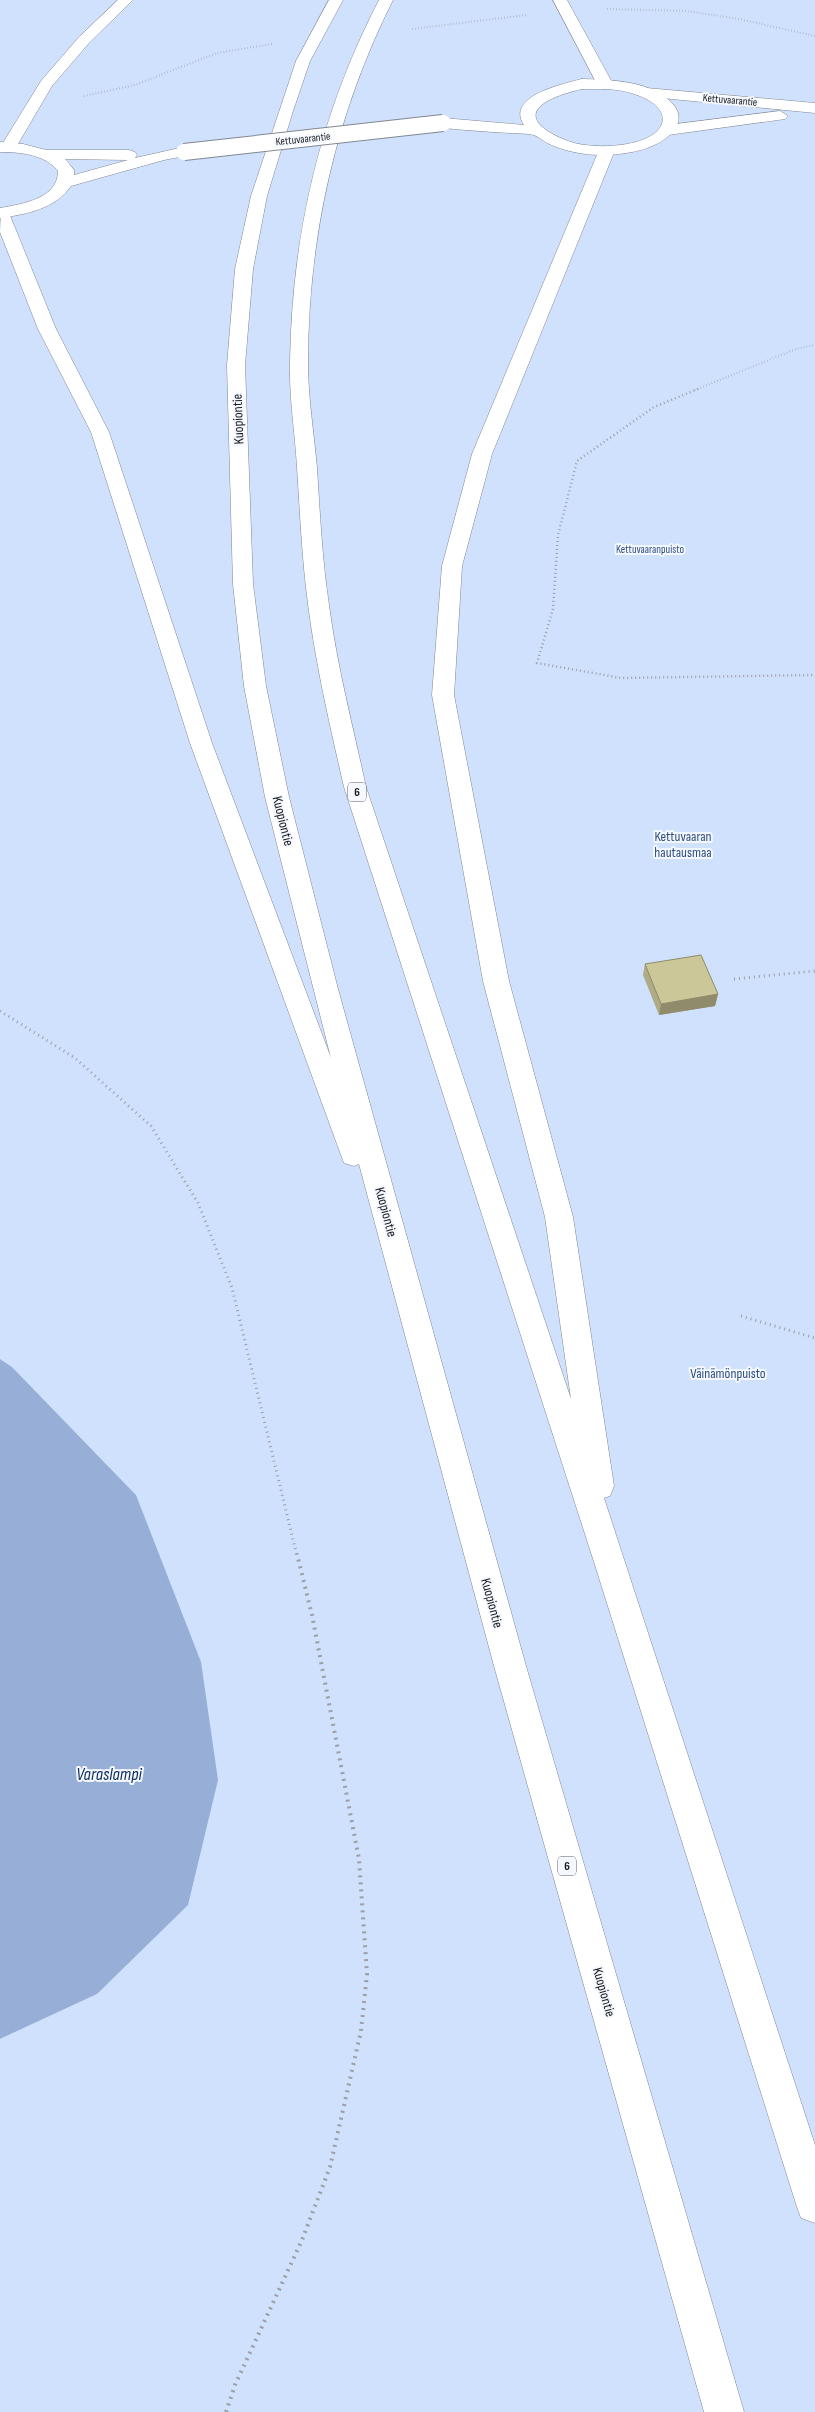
<svg xmlns="http://www.w3.org/2000/svg" width="815" height="2412" font-family="'Sofia Sans Condensed',sans-serif">
	<style>
		.green { fill: #cfe1fd }
		.water { fill: #97afd6 }
		.lines { fill: none; stroke-linecap: round; stroke-linejoin: round }
		.minor-casing { stroke: #828790; stroke-width: 1 }
		.major-casing { stroke: #828790; stroke-width: 1 }
		.highway-casing { stroke: #828790; stroke-width: 1 }
		.path-far3 { stroke: #9c9fa4; stroke-width: 2; stroke-dasharray: 0.5 2.5; stroke-linecap: butt }
		.path-far2 { stroke: #9c9fa4; stroke-width: 2.5; stroke-dasharray: 1 3; stroke-linecap: butt }
		.path-far1 { stroke: #9c9fa4; stroke-width: 3; stroke-dasharray: 1 4; stroke-linecap: butt }
		.path { stroke: #9c9fa4; stroke-width: 4; stroke-dasharray: 2 5; stroke-linecap: butt }
		.minor { fill: #fff; fill-rule: evenodd }
		.major { fill: #fff; fill-rule: evenodd }
		.highway { fill: #fff; fill-rule: evenodd }
		.major-bridge-casing { stroke: #828790; stroke-width: 18; stroke-linecap: butt }
		.major-bridge { stroke: #fff; stroke-width: 16 }
		.wall { fill: #afab84 }
		.shaded-wall { fill: #8f8b6b }
		.building { fill: #ccc799; stroke: #8f8b6b }
		.labels { text-anchor: middle; dominant-baseline: central; stroke-width: 4; stroke-linejoin: round; paint-order: stroke }
		.far-street-label { font-size: 11px; fill: #191b1f; stroke: #f5f9ff }
		.far-park-label { font-size: 11px; fill: #2f4e80; stroke: #f5f9ff }
		.shield { fill: #f5f9ff; stroke: #5b5e62; stroke-width: 1 }
		.shield-label { font-size: 12px; font-weight: bold; fill: #191b1f }
		.street-label { font-size: 14px; fill: #191b1f; stroke: #f5f9ff }
		.park-label { font-size: 14px; fill: #2f4e80; stroke: #f5f9ff }
		.near-water-label { font-size: 18px; font-style: italic; fill: #0f2c5c; stroke: #f5f9ff }
	</style>
	<rect width="100%" height="100%" fill="#f5f9ff"/>
	<path class="green" d="M 0,0 L 815,0 L 815,2412 L 0,2412 L 0,2039 L 97,1994 L 136,1495 L 12,1367 L 0,1359 Z"/>
	<path class="water" d="M 0,1359 L 12,1367 L 136,1495 L 201,1662 L 218,1780 L 188,1905 L 97,1994 L 0,2039 Z"/>
	<g class="lines">
		<g class="minor-casing">
			<g id="minor">
				<path d="M 646,88 L 815,103 L 815,113 L 641,96 L 638,93 Z"/>
				<path d="M 780,111 L 788,116 L 785,119 L 668,135 L 660,130 L 668,125 Z"/>
			</g>
		</g>
		<g class="major-casing">
			<g id="major">
				<path d="M 582,79 C 606,80 631,80 653,90 C 703,114 671,145 632,152 C 606,157 579,156 554,146 C 547,144 541,138 534,135 C 527,133 518,134 511,133 C 488,132 466,130 443,128 L 435,123 L 443,118 L 524,125 C 505,96 563,84 582,79 ZM 582,89 C 598,89 616,88 631,93 C 676,106 672,136 627,144 C 610,147 591,147 574,143 C 564,140 555,136 546,130 C 514,107 564,93 582,89 Z"/>
				<path d="M 0,142 L 23,144 L 46,150 L 129,150 L 135,152 L 137,155 L 135,158 L 184,147 L 190,149 L 192,152 L 190,155 L 164,160 L 71,186 C 55,209 27,214 0,218 L 0,208 C 22,204 58,199 58,171 C 45,154 19,152 0,152 ZM 65,159 L 128,160 L 74,175 L 74,170 Z"/>
			</g>
		</g>
		<g class="highway-casing">
			<g id="highway">
				<path d="M 118,0 L 133,0 L 89,43 L 52,86 L 15,149 L 3,149 L 1,146 L 41,81 L 79,37 Z"/>
				<path d="M 329,0 L 343,0 L 310,61 L 293,111 L 267,196 L 253,269 L 245,365 L 253,584 L 266,686 L 289,797 L 338,989 L 526,1666 L 744,2412 L 704,2412 L 494,1666 L 359,1164 L 354,1166 L 344,1163 L 341,1155 L 190,743 L 91,432 L 38,329 L 0,232 L 1,208 L 7,209 L 9,213 L 56,329 L 109,432 L 212,743 L 331,1058 L 265,797 L 244,686 L 233,584 L 227,365 L 235,269 L 251,196 L 296,61 Z"/>
				<path d="M 379,0 L 393,0 C 336,113 308,236 308,363 C 308,398 314,433 317,468 C 320,514 322,559 329,605 C 337,666 353,727 366,787 L 571,1399 L 545,1217 L 483,981 L 432,695 L 442,566 L 472,454 L 599,150 L 601,147 L 613,147 L 615,150 L 492,454 L 462,566 L 454,695 L 509,981 L 573,1217 L 614,1486 L 610,1496 L 604,1498 L 815,2145 L 815,2223 L 801,2218 L 796,2204 L 594,1562 L 344,787 C 330,726 316,666 308,604 C 302,559 300,513 297,467 C 295,432 289,397 290,362 C 292,234 320,114 379,0 Z"/>
				<path d="M 553,0 L 567,0 L 613,84 L 610,87 L 600,87 L 597,84 Z"/>
			</g>
		</g>
		<g class="path-far3">
			<path d="M 607,9 L 687,11 L 739,19 L 815,36"/>
			<path d="M 412,29 L 527,15"/>
			<path d="M 84,96 L 135,85 L 217,53 L 272,44"/>
			<path d="M 695,390 L 796,349 L 815,345"/>
		</g>
		<path class="path-far2" d="M 698,389 L 654,407 L 577,461 L 558,535 L 553,609 L 537,663 L 621,678 L 815,675"/>
		<g class="path-far1">
			<path d="M 734,979 L 815,971"/>
			<path d="M 0,1011 L 75,1058 L 151,1126 L 198,1203 L 232,1288 L 297,1556"/>
			<path d="M 741,1316 L 815,1338"/>
		</g>
		<path class="path" d="M 226,2412 L 235,2385 L 302,2240 L 330,2167 L 361,2031 L 367,1974 L 359,1859 L 312,1615 L 297,1554"/>
		<use href="#minor" class="minor"/>
		<use href="#major" class="major"/>
		<use href="#highway" class="highway"/>
		<g class="major-bridge-casing">
			<path id="major-bridge" d="M 184,152 L 443,123"/>
		</g>
		<use href="#major-bridge" class="major-bridge"/>
	</g>
	<path class="wall" d="M 645,964 L 718,994 L 715,1006 L 659,1015 L 643,975 Z"/>
	<path class="shaded-wall" d="M 718,994 L 715,1006 L 659,1015 L 661,1004 Z"/>
	<path class="building" d="M 701,955 L 718,994 L 661,1004 L 645,964 Z"/>
	<g class="labels">
		<g class="far-street-label">
			<text transform="translate(730 100) rotate(5)">Kettuvaarantie</text>
			<text transform="translate(303 139) rotate(-6)">Kettuvaarantie</text>
		</g>
		<g class="far-park-label">
			<text x="650" y="549">Kettuvaaranpuisto</text>
		</g>
		<g class="shield">
			<rect x="348" y="782.5" width="18" height="19" rx="4"/>
			<rect x="558" y="1856.5" width="18" height="19" rx="4"/>
		</g>
		<g class="shield-label">
			<text x="357" y="792">6</text>
			<text x="567" y="1866">6</text>
		</g>
		<g class="street-label">
			<text transform="translate(238 419) rotate(-92)">Kuopiontie</text>
			<text transform="translate(283 821) rotate(76)">Kuopiontie</text>
			<text transform="translate(386 1212) rotate(75)">Kuopiontie</text>
			<text transform="translate(492 1603) rotate(75)">Kuopiontie</text>
			<text transform="translate(604 1992) rotate(74)">Kuopiontie</text>
		</g>
		<g class="park-label">
			<text x="683" y="836">Kettuvaaran<tspan x="683" dy="16">hautausmaa</tspan></text>
			<text x="728" y="1373">Väinämönpuisto</text>
		</g>
		<g class="near-water-label">
			<text x="109" y="1774">Varaslampi</text>
		</g>
	</g>
</svg>
